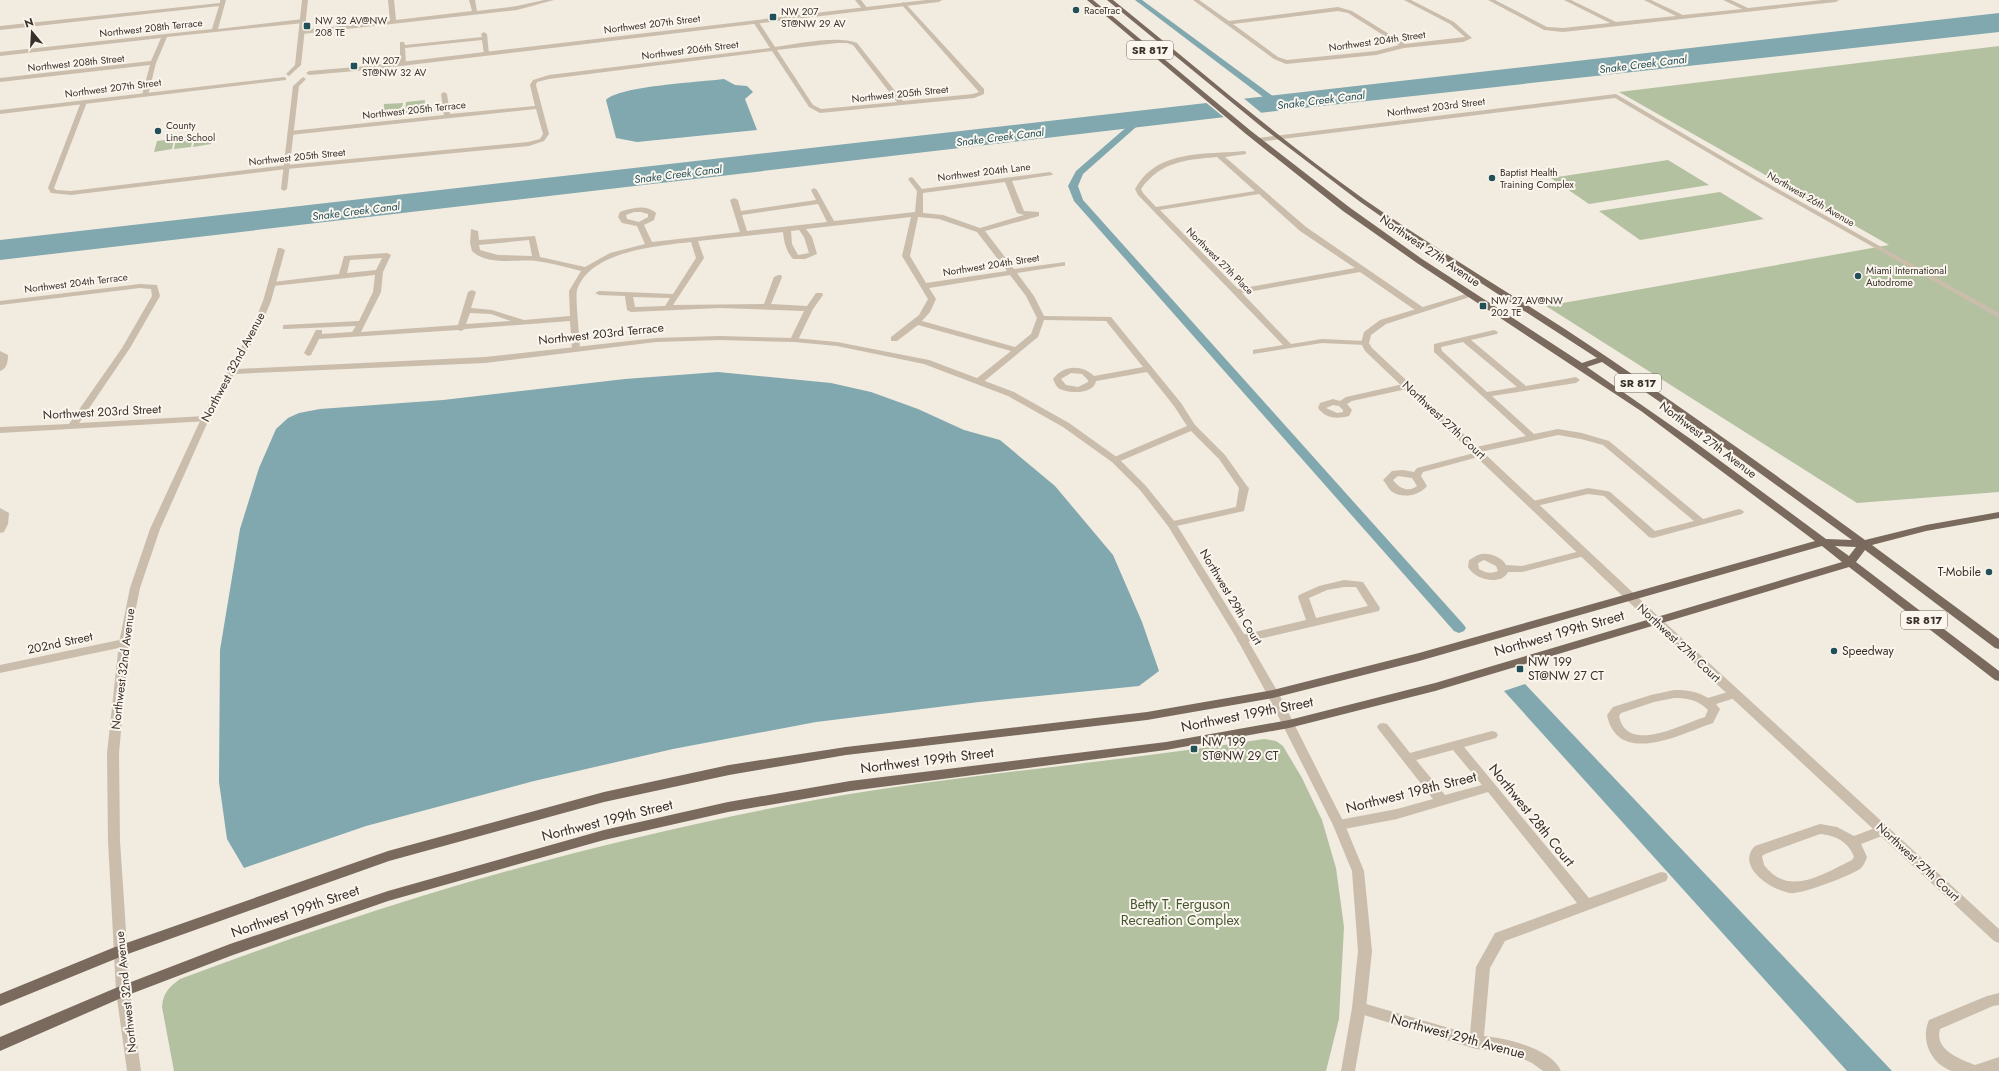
<svg xmlns="http://www.w3.org/2000/svg" width="1999" height="1071" font-family="Jost,sans-serif">
	<style>
		.green { fill: #b3c1a0 }
		.water { fill: #80a8ae }
		.pier { fill: #f2ebe0 }
		.lines { fill: none; stroke-linecap: round; stroke-linejoin: round }
		.canal { fill: #80a8ae; fill-rule: evenodd }
		.minor { fill: #cabdac; fill-rule: evenodd }
		.tertiary { fill: #cabdac; fill-rule: evenodd }
		.primary { fill: #7a695d; fill-rule: evenodd }
		.poi-dot { fill: #225059; stroke: #faf5ed; stroke-width: 1.5 }
		.labels { text-anchor: middle; dominant-baseline: central; stroke-width: 4; stroke-linejoin: round; paint-order: stroke }
		.far-poi-label { font-size: 10px; fill: #39302b; stroke: #faf5ed; text-anchor: start }
		.far-street-label { font-size: 10px; fill: #39302b; stroke: #faf5ed }
		.shield { fill: #faf5ed; stroke: #736b65; stroke-width: 1 }
		.shield-label { font-size: 11px; font-weight: bold; fill: #39302b }
		.far-water-label { font-size: 11px; font-style: italic; fill: #225059; stroke: #faf5ed }
		.street-label { font-size: 12px; fill: #39302b; stroke: #faf5ed }
		.poi-label { font-size: 12px; fill: #39302b; stroke: #faf5ed; text-anchor: start }
		.near-street-label { font-size: 14px; fill: #39302b; stroke: #faf5ed }
		.near-park-label { font-size: 14px; fill: #44562f; stroke: #faf5ed }
	</style>
	<rect width="100%" height="100%" fill="#f2ebe0"/>
	<g class="green">
		<path d="M 1999,46 L 1999,492 L 1857,503 L 1546,306 L 1889,245 L 1619,92 Z"/>
		<path d="M 425,100 L 424,112 L 405,113 L 406,102 Z"/>
		<path d="M 403,103 L 401,114 L 383,116 L 384,104 Z"/>
		<path d="M 212,134 L 211,144 L 193,147 L 196,136 Z"/>
		<path d="M 193,136 L 191,147 L 174,149 L 176,138 Z"/>
		<path d="M 174,139 L 172,149 L 154,152 L 157,141 Z"/>
		<path d="M 1668,160 L 1709,185 L 1589,204 L 1551,178 Z"/>
		<path d="M 1720,192 L 1764,219 L 1640,240 L 1599,211 Z"/>
		<path d="M 1264,739 L 1276,741 L 1283,746 L 1302,778 L 1322,820 L 1336,868 L 1344,927 L 1339,1019 L 1326,1071 L 174,1071 L 162,1007 C 163,993 169,987 180,979 C 233,960 285,940 338,923 C 485,874 636,834 788,805 C 945,775 1106,764 1264,739 Z"/>
	</g>
	<g class="water">
		<path d="M 1999,13 L 1999,32 L 1303,108 L 0,260 L 0,240 Z"/>
		<path d="M 724,79 L 735,85 L 747,86 L 753,92 L 745,99 L 757,130 L 637,142 L 616,138 L 606,100 C 619,86 701,82 724,79 Z"/>
		<path d="M 718,372 L 831,383 L 871,392 L 918,409 L 964,430 L 1000,440 L 1055,486 L 1113,555 L 1142,622 L 1159,671 L 1139,686 L 979,702 L 816,722 L 673,749 L 534,781 L 366,826 L 244,868 L 227,839 L 219,782 L 220,650 L 240,529 L 259,468 L 276,429 L 288,418 L 299,413 L 320,409 L 443,400 L 625,379 Z"/>
		<path d="M 1525,684 L 1892,1071 L 1847,1071 L 1504,691 Z"/>
	</g>
	<path class="pier" d="M 1241,96 L 1264,115 L 1226,119 L 1204,101 Z"/>
	<g class="lines">
		<g class="canal">
			<path d="M 1135,0 L 1142,0 L 1281,102 L 1281,106 L 1275,106 Z"/>
			<path d="M 1137,118 L 1140,118 L 1144,120 L 1083,174 L 1078,186 L 1083,200 L 1464,625 L 1466,628 L 1464,631 L 1459,633 L 1454,631 L 1074,201 L 1068,186 L 1076,171 Z"/>
		</g>
		<g class="minor">
			<path d="M 220,0 L 226,0 L 218,29 L 303,19 L 306,21 L 303,23 L 167,37 L 156,63 L 148,95 L 145,97 L 142,95 L 150,65 L 0,82 L 0,78 L 151,61 L 161,38 L 0,56 L 0,52 L 212,29 L 219,6 L 0,30 L 0,26 L 220,3 Z"/>
			<path d="M 388,0 L 394,0 L 396,20 L 472,11 L 469,0 L 475,0 L 477,11 L 517,6 L 544,0 L 554,0 L 517,10 L 302,34 L 299,32 L 302,30 L 390,21 Z"/>
			<path d="M 855,0 L 861,0 L 868,9 L 867,10 L 863,10 Z"/>
			<path d="M 1193,0 L 1199,0 L 1229,21 L 1338,7 L 1352,11 L 1405,44 L 1465,37 L 1450,24 L 1404,0 L 1411,0 L 1454,22 L 1472,38 L 1463,42 L 1404,48 L 1376,55 L 1286,64 L 1274,59 ZM 1338,11 L 1348,13 L 1399,45 L 1376,51 L 1287,60 L 1278,57 L 1233,24 Z"/>
			<path d="M 1488,0 L 1495,0 L 1547,27 L 1563,28 L 1610,23 L 1564,0 L 1571,0 L 1616,22 L 1676,16 L 1644,0 L 1651,0 L 1683,15 L 1742,9 L 1723,0 L 1731,0 L 1748,8 L 1822,0 L 1839,0 L 1836,2 L 1563,32 L 1544,30 Z"/>
			<path d="M 904,2 L 984,89 L 984,94 L 974,98 L 820,113 L 809,107 L 772,51 L 549,79 L 537,82 L 536,85 L 549,134 L 544,141 L 529,146 L 287,169 L 71,195 L 51,193 L 48,188 L 81,102 L 84,100 L 87,102 L 54,188 L 56,190 L 71,191 L 287,165 L 528,142 L 540,139 L 543,134 L 536,109 L 290,135 L 287,133 L 290,131 L 444,115 L 441,94 L 444,92 L 447,94 L 450,114 L 535,106 L 530,85 L 533,80 L 549,75 L 770,48 L 753,22 L 756,20 L 758,21 L 775,47 C 797,44 838,35 857,43 L 903,101 L 973,94 L 979,92 L 902,5 L 902,3 ZM 837,43 L 847,43 L 853,45 L 897,102 L 821,109 L 813,105 L 777,50 Z"/>
			<path d="M 484,32 L 487,34 L 489,55 L 484,54 L 482,40 L 405,48 L 406,64 L 403,66 L 400,64 L 400,42 L 404,42 L 405,45 L 482,37 L 481,34 Z"/>
			<path d="M 1616,94 L 1762,180 L 1999,313 L 1999,318 L 1758,182 L 1615,98 L 1258,142 L 1255,140 L 1258,138 Z"/>
			<path d="M 1244,151 L 1246,152 L 1246,154 L 1225,157 L 1306,227 L 1424,308 L 1424,312 L 1418,312 L 1360,272 L 1242,293 L 1291,344 L 1322,339 L 1365,341 L 1369,343 L 1365,345 L 1322,343 L 1253,354 L 1253,350 L 1283,345 L 1138,195 L 1135,189 C 1139,182 1144,175 1151,170 C 1175,151 1215,154 1244,151 ZM 1217,157 L 1255,191 L 1156,207 L 1143,193 L 1141,189 C 1161,161 1186,160 1217,157 ZM 1259,194 L 1300,231 L 1355,268 L 1238,289 L 1160,210 Z"/>
			<path d="M 1050,172 L 1053,174 L 1052,175 L 1012,181 L 1024,211 L 1039,212 L 1039,216 L 985,231 L 1014,269 L 1065,262 L 1065,266 L 1062,266 L 1017,273 L 1034,296 L 1044,316 L 1111,317 L 1181,403 L 1195,425 L 1225,455 L 1247,486 L 1249,488 L 1244,511 L 1172,527 L 1169,526 L 1167,524 L 1169,522 L 1236,507 L 1239,488 L 1219,459 L 1191,431 L 1118,462 L 1112,462 L 1110,460 L 1112,458 L 1187,426 L 1174,406 L 1147,372 L 1096,381 C 1094,394 1070,394 1060,389 C 1056,387 1055,383 1053,379 C 1063,365 1082,364 1094,376 L 1143,367 L 1106,321 L 1044,320 L 1038,337 L 982,383 L 979,384 L 975,381 L 976,379 L 1011,351 L 918,325 L 897,341 L 891,341 L 891,337 L 919,315 L 928,299 L 902,256 L 911,217 L 806,229 L 812,237 L 817,254 L 805,259 L 793,259 C 786,251 784,242 783,232 L 698,241 L 704,258 L 673,305 L 764,304 L 774,277 L 778,275 L 781,275 L 782,277 L 771,304 L 807,306 L 816,293 L 822,293 L 823,295 L 813,309 L 798,340 L 794,342 L 790,340 L 804,311 L 720,308 L 631,312 L 627,310 L 625,296 L 599,295 L 595,293 L 599,291 L 673,294 L 696,258 L 691,242 C 657,246 590,251 577,290 C 575,298 580,338 580,349 L 576,352 L 572,349 L 570,321 L 465,329 L 461,331 L 458,330 L 319,339 L 311,355 L 308,356 L 304,353 L 316,330 L 322,330 L 322,334 L 352,332 L 356,326 L 286,329 L 283,329 L 283,325 L 359,321 L 373,292 L 375,275 L 273,286 L 269,284 L 273,282 L 339,274 L 344,256 L 387,253 L 391,255 L 383,272 L 381,292 L 361,332 L 458,325 L 468,292 L 472,290 L 476,292 L 471,308 L 492,310 L 524,320 L 570,316 L 569,291 L 581,271 C 566,267 551,263 536,261 C 517,259 487,266 472,251 L 470,243 L 471,229 L 478,231 L 479,240 L 535,236 L 540,257 L 585,267 L 610,253 L 645,244 L 637,226 L 622,223 L 618,217 L 620,212 C 631,208 646,204 656,213 L 654,220 L 644,225 L 652,242 L 740,232 L 730,200 L 734,198 L 738,200 L 741,211 L 816,200 L 811,190 L 814,188 L 817,190 L 834,221 L 915,212 L 917,191 L 908,179 L 911,177 L 913,178 L 922,189 ZM 1005,182 L 1017,213 L 1024,215 L 980,228 L 943,215 L 923,213 L 923,193 ZM 818,204 L 827,222 L 747,231 L 742,215 ZM 634,212 L 641,212 L 648,214 L 648,217 L 639,222 L 627,219 L 626,215 ZM 918,217 L 939,219 L 977,232 L 1007,271 L 926,283 L 910,256 ZM 799,230 L 804,237 L 809,253 L 798,255 L 792,244 L 791,231 ZM 529,240 L 532,256 L 498,255 L 480,250 L 479,245 ZM 382,258 L 376,270 L 347,273 L 350,260 ZM 1010,275 L 1026,296 L 1037,318 L 1031,334 L 1015,347 L 922,321 L 930,312 L 936,299 L 929,288 ZM 633,297 L 670,298 L 665,306 L 635,307 ZM 470,313 L 491,314 L 511,321 L 466,324 ZM 1071,373 L 1082,374 L 1088,380 L 1088,382 L 1078,387 L 1066,385 L 1061,379 Z"/>
			<path d="M 140,284 L 157,285 L 160,296 L 130,348 L 79,423 L 205,416 L 208,417 L 209,419 L 208,421 L 0,433 L 0,427 L 69,424 L 122,348 L 152,296 L 151,289 L 140,288 L 0,305 L 0,301 Z"/>
			<path d="M 1494,330 L 1498,332 L 1497,334 L 1471,340 L 1526,386 L 1576,377 L 1580,380 L 1576,383 L 1492,396 L 1534,434 L 1558,429 L 1582,433 L 1609,441 L 1703,519 L 1739,509 L 1742,510 L 1744,512 L 1742,514 L 1653,538 L 1649,537 L 1604,496 L 1588,494 L 1532,507 L 1529,506 L 1527,504 L 1529,502 L 1588,488 L 1607,491 L 1610,492 L 1655,531 L 1694,521 L 1603,445 L 1581,439 L 1558,435 L 1480,452 L 1484,454 L 1482,456 L 1423,472 L 1421,476 L 1427,486 C 1419,496 1401,499 1391,491 C 1388,488 1386,483 1383,480 L 1392,471 L 1403,470 L 1414,472 L 1417,468 L 1474,453 L 1470,450 L 1472,448 L 1526,436 L 1434,352 L 1434,344 ZM 1463,342 L 1517,387 L 1487,392 L 1442,351 L 1441,347 ZM 1398,476 L 1412,478 L 1417,486 C 1408,493 1399,488 1393,480 Z"/>
			<path d="M 0,351 L 8,355 C 8,361 7,369 0,371 Z"/>
			<path d="M 1408,383 L 1411,384 L 1412,386 L 1411,388 L 1352,401 L 1347,404 L 1352,410 L 1349,416 C 1337,419 1326,419 1318,408 L 1320,403 L 1333,399 L 1340,401 L 1346,397 ZM 1333,405 L 1339,406 L 1343,410 L 1343,412 L 1337,413 L 1326,408 Z"/>
			<path d="M 0,508 L 9,513 L 8,524 L 4,532 L 0,533 Z"/>
			<path d="M 1584,550 L 1588,551 L 1589,553 L 1588,555 L 1522,572 L 1508,572 C 1501,586 1475,580 1468,567 L 1469,560 C 1473,558 1478,554 1482,554 C 1490,553 1503,558 1506,565 L 1522,566 ZM 1484,560 L 1496,566 L 1498,571 C 1491,574 1485,573 1479,569 L 1478,563 Z"/>
			<path d="M 1344,580 L 1363,582 L 1380,608 L 1379,611 L 1242,643 L 1238,642 L 1237,639 L 1238,636 L 1242,635 L 1306,620 L 1298,597 L 1299,595 L 1319,586 ZM 1344,587 L 1356,587 L 1368,606 L 1316,618 L 1309,598 L 1327,590 Z"/>
			<path d="M 124,639 L 128,640 L 129,643 L 128,646 L 0,673 L 0,665 Z"/>
			<path d="M 1674,690 C 1687,690 1697,691 1708,698 L 1734,690 L 1738,691 L 1740,694 L 1738,697 L 1716,704 L 1720,709 L 1713,723 C 1683,733 1618,768 1607,715 L 1613,707 L 1651,695 ZM 1674,698 C 1688,698 1698,700 1708,710 L 1705,717 C 1682,724 1627,755 1619,716 L 1621,713 L 1654,702 Z"/>
			<path d="M 1383,723 L 1387,724 L 1410,753 L 1492,731 L 1496,732 L 1498,735 L 1496,738 L 1464,747 L 1589,898 L 1661,872 L 1666,873 L 1668,877 L 1666,881 L 1505,941 L 1490,968 L 1484,1036 C 1506,1038 1552,1049 1561,1071 L 1543,1071 L 1532,1063 L 1517,1056 L 1497,1051 L 1476,1049 L 1354,1012 L 1352,1008 L 1354,1004 L 1359,1002 L 1470,1034 L 1476,967 L 1495,933 L 1577,903 L 1488,792 L 1397,819 L 1339,830 L 1335,829 L 1333,825 L 1335,821 L 1339,820 L 1397,809 L 1433,799 L 1379,730 L 1377,727 L 1379,724 ZM 1453,750 L 1482,785 L 1445,795 L 1416,760 Z"/>
			<path d="M 1820,824 L 1837,827 L 1854,836 L 1883,825 L 1887,826 L 1889,830 L 1887,834 L 1861,844 L 1867,857 C 1866,860 1864,865 1861,868 C 1853,875 1800,895 1790,893 C 1771,890 1735,866 1755,846 ZM 1820,834 C 1835,835 1849,842 1854,857 L 1852,860 C 1823,874 1789,898 1764,865 L 1762,856 L 1765,854 Z"/>
			<path d="M 1999,993 L 1999,1005 L 1993,1006 L 1940,1029 C 1934,1050 1960,1059 1975,1065 L 1999,1057 L 1999,1071 C 1989,1071 1960,1071 1952,1071 C 1931,1064 1920,1040 1929,1020 L 1987,996 Z"/>
		</g>
		<g class="tertiary">
			<path d="M 302,0 L 308,0 L 301,65 L 289,76 L 286,74 L 295,65 Z"/>
			<path d="M 926,0 L 942,0 L 939,2 L 367,70 L 309,75 L 306,73 L 309,71 L 367,66 Z"/>
			<path d="M 284,77 L 286,78 L 286,80 L 0,114 L 0,110 Z"/>
			<path d="M 303,77 L 306,79 L 299,86 L 287,189 L 284,191 L 281,189 L 293,86 Z"/>
			<path d="M 278,248 L 281,248 L 285,250 L 271,301 L 260,328 L 237,369 L 485,357 L 656,338 L 720,336 L 794,338 L 837,342 L 929,360 L 1014,392 L 1069,423 L 1118,458 L 1146,486 L 1175,522 L 1247,639 L 1279,694 L 1345,825 L 1364,871 L 1372,951 L 1366,1008 L 1355,1071 L 1341,1071 L 1352,1008 L 1358,951 L 1352,871 L 1333,825 L 1267,694 L 1237,639 L 1168,526 L 1140,490 L 1112,462 L 1063,427 L 1008,396 L 924,364 L 837,346 L 794,342 L 720,340 L 656,342 L 485,363 L 234,374 L 209,419 L 160,529 L 140,588 L 129,643 L 119,753 L 120,841 L 130,991 L 141,1071 L 127,1071 L 116,991 L 108,841 L 107,753 L 119,643 L 130,588 L 150,529 L 201,419 L 252,328 L 263,301 Z"/>
			<path d="M 1469,293 L 1475,293 L 1476,295 L 1386,324 L 1371,335 L 1369,343 L 1372,348 L 1660,618 L 1999,929 L 1999,943 L 1994,941 L 1652,624 L 1365,351 L 1361,343 L 1364,332 L 1380,320 Z"/>
		</g>
		<path class="primary" d="M 1087,0 L 1093,0 L 1251,131 L 1349,207 L 1422,259 L 1582,363 L 1597,358 L 1419,243 L 1359,201 L 1263,128 L 1107,0 L 1113,0 C 1196,67 1278,138 1365,200 C 1444,255 1527,303 1607,357 C 1694,416 1780,478 1865,540 L 1926,525 L 1999,512 L 1999,518 L 1926,531 L 1872,545 L 1999,639 L 1999,649 L 1995,648 L 1865,550 L 1856,562 L 1999,671 L 1999,681 L 1995,680 L 1849,567 L 1435,691 L 1289,728 L 1166,750 L 850,791 L 728,812 L 604,840 L 388,901 L 233,955 L 128,995 L 0,1051 L 0,1037 L 118,987 L 230,944 L 388,891 L 604,830 L 728,802 L 850,781 L 1166,742 L 1289,720 L 1435,683 L 1842,562 L 1822,546 L 1419,661 L 1273,698 L 1147,720 L 846,755 L 729,775 L 604,802 L 389,861 L 125,955 L 0,1006 L 0,994 L 115,947 L 388,851 L 604,792 L 729,765 L 846,747 L 1147,712 L 1273,690 L 1419,653 L 1815,541 L 1641,411 L 1417,263 L 1343,211 L 1246,134 ZM 1602,362 L 1702,431 L 1852,540 L 1826,539 L 1692,440 L 1587,367 ZM 1835,546 L 1856,547 L 1849,556 Z"/>
	</g>
	<g class="poi-dot">
		<circle cx="1076" cy="10" r="4"/>
		<rect x="769" y="13" width="8" height="8" rx="2"/>
		<rect x="303" y="22" width="8" height="8" rx="2"/>
		<rect x="350" y="62" width="8" height="8" rx="2"/>
		<circle cx="158" cy="131" r="4"/>
		<circle cx="1492" cy="178" r="4"/>
		<circle cx="1858" cy="276" r="4"/>
		<rect x="1479" y="302" width="8" height="8" rx="2"/>
		<circle cx="1989" cy="572" r="4"/>
		<circle cx="1834" cy="651" r="4"/>
		<rect x="1516" y="665" width="8" height="8" rx="2"/>
		<rect x="1190" y="745" width="8" height="8" rx="2"/>
	</g>
	<g class="labels">
		<g class="far-poi-label">
			<text x="1084" y="10">RaceTrac</text>
			<text x="781" y="11">NW 207<tspan x="781" dy="12">ST@NW 29 AV</tspan></text>
			<text x="315" y="20">NW 32 AV@NW<tspan x="315" dy="12">208 TE</tspan></text>
			<text x="362" y="60">NW 207<tspan x="362" dy="12">ST@NW 32 AV</tspan></text>
			<text x="166" y="125">County<tspan x="166" dy="12">Line School</tspan></text>
			<text x="1500" y="172">Baptist Health<tspan x="1500" dy="12">Training Complex</tspan></text>
			<text x="1866" y="270">Miami International<tspan x="1866" dy="12">Autodrome</tspan></text>
			<text x="1491" y="300">NW 27 AV@NW<tspan x="1491" dy="12">202 TE</tspan></text>
		</g>
		<g class="far-street-label">
			<text transform="translate(652 24) rotate(-7)">Northwest 207th Street</text>
			<text transform="translate(151 28) rotate(-6)">Northwest 208th Terrace</text>
			<text transform="translate(1377 41) rotate(-8)">Northwest 204th Street</text>
			<text transform="translate(690 50) rotate(-7)">Northwest 206th Street</text>
			<text transform="translate(76 63) rotate(-6)">Northwest 208th Street</text>
			<text transform="translate(113 88) rotate(-7)">Northwest 207th Street</text>
			<text transform="translate(900 94) rotate(-6)">Northwest 205th Street</text>
			<text transform="translate(1436 107) rotate(-7)">Northwest 203rd Street</text>
			<text transform="translate(414 110) rotate(-6)">Northwest 205th Terrace</text>
			<text transform="translate(297 157) rotate(-6)">Northwest 205th Street</text>
			<text transform="translate(984 172) rotate(-7)">Northwest 204th Lane</text>
			<text transform="translate(1811 199) rotate(30)">Northwest 26th Avenue</text>
			<text transform="translate(1220 261) rotate(45)">Northwest 27th Place</text>
			<text transform="translate(991 265) rotate(-9)">Northwest 204th Street</text>
			<text transform="translate(76 283) rotate(-7)">Northwest 204th Terrace</text>
		</g>
		<g class="shield">
			<rect x="1127" y="41" width="46" height="18" rx="3"/>
			<rect x="1615" y="374" width="46" height="18" rx="3"/>
			<rect x="1901" y="611" width="46" height="18" rx="3"/>
		</g>
		<g class="shield-label">
			<text x="1150" y="50">SR 817</text>
			<text x="1638" y="383">SR 817</text>
			<text x="1924" y="620">SR 817</text>
		</g>
		<g class="far-water-label">
			<text transform="translate(1643 64) rotate(-7)">Snake Creek Canal</text>
			<text transform="translate(1321 100) rotate(-7)">Snake Creek Canal</text>
			<text transform="translate(1000 137) rotate(-7)">Snake Creek Canal</text>
			<text transform="translate(678 174) rotate(-7)">Snake Creek Canal</text>
			<text transform="translate(356 211) rotate(-7)">Snake Creek Canal</text>
		</g>
		<g class="street-label">
			<text transform="translate(1430 251) rotate(34)">Northwest 27th Avenue</text>
			<text transform="translate(601 334) rotate(-6)">Northwest 203rd Terrace</text>
			<text transform="translate(233 367) rotate(-62)">Northwest 32nd Avenue</text>
			<text transform="translate(102 412) rotate(-3)">Northwest 203rd Street</text>
			<text transform="translate(1444 420) rotate(43)">Northwest 27th Court</text>
			<text transform="translate(1708 440) rotate(37)">Northwest 27th Avenue</text>
			<text transform="translate(1231 597) rotate(59)">Northwest 29th Court</text>
			<text transform="translate(60 643) rotate(-12)">202nd Street</text>
			<text transform="translate(1679 643) rotate(43)">Northwest 27th Court</text>
			<text transform="translate(123 669) rotate(-83)">Northwest 32nd Avenue</text>
			<text transform="translate(1918 862) rotate(43)">Northwest 27th Court</text>
			<text transform="translate(126 992) rotate(-96)">Northwest 32nd Avenue</text>
		</g>
		<g class="poi-label">
			<text x="1981" y="572" text-anchor="end">T-Mobile</text>
			<text x="1842" y="651">Speedway</text>
			<text x="1528" y="662">NW 199<tspan x="1528" dy="14">ST@NW 27 CT</tspan></text>
			<text x="1202" y="742">NW 199<tspan x="1202" dy="14">ST@NW 29 CT</tspan></text>
		</g>
		<g class="near-street-label">
			<text transform="translate(1559 633) rotate(-16)">Northwest 199th Street</text>
			<text transform="translate(1247 714) rotate(-11)">Northwest 199th Street</text>
			<text transform="translate(927 760) rotate(-7)">Northwest 199th Street</text>
			<text transform="translate(1411 792) rotate(-14)">Northwest 198th Street</text>
			<text transform="translate(1532 815) rotate(51)">Northwest 28th Court</text>
			<text transform="translate(607 820) rotate(-14)">Northwest 199th Street</text>
			<text transform="translate(295 911) rotate(-19)">Northwest 199th Street</text>
			<text transform="translate(1458 1036) rotate(15)">Northwest 29th Avenue</text>
		</g>
		<g class="near-park-label">
			<text x="1180" y="904">Betty T. Ferguson<tspan x="1180" dy="16">Recreation Complex</tspan></text>
		</g>
	</g>
	<g transform="translate(32 32) rotate(342)" stroke="#faf5ed" stroke-width="3" paint-order="stroke">
	<path d="M0-3L7 15L0 10L-7 15Z" fill="#39302b"/>
	<text y="-6" font-size="11" font-weight="bold" text-anchor="middle" fill="#39302b">N</text>
	</g>
</svg>
